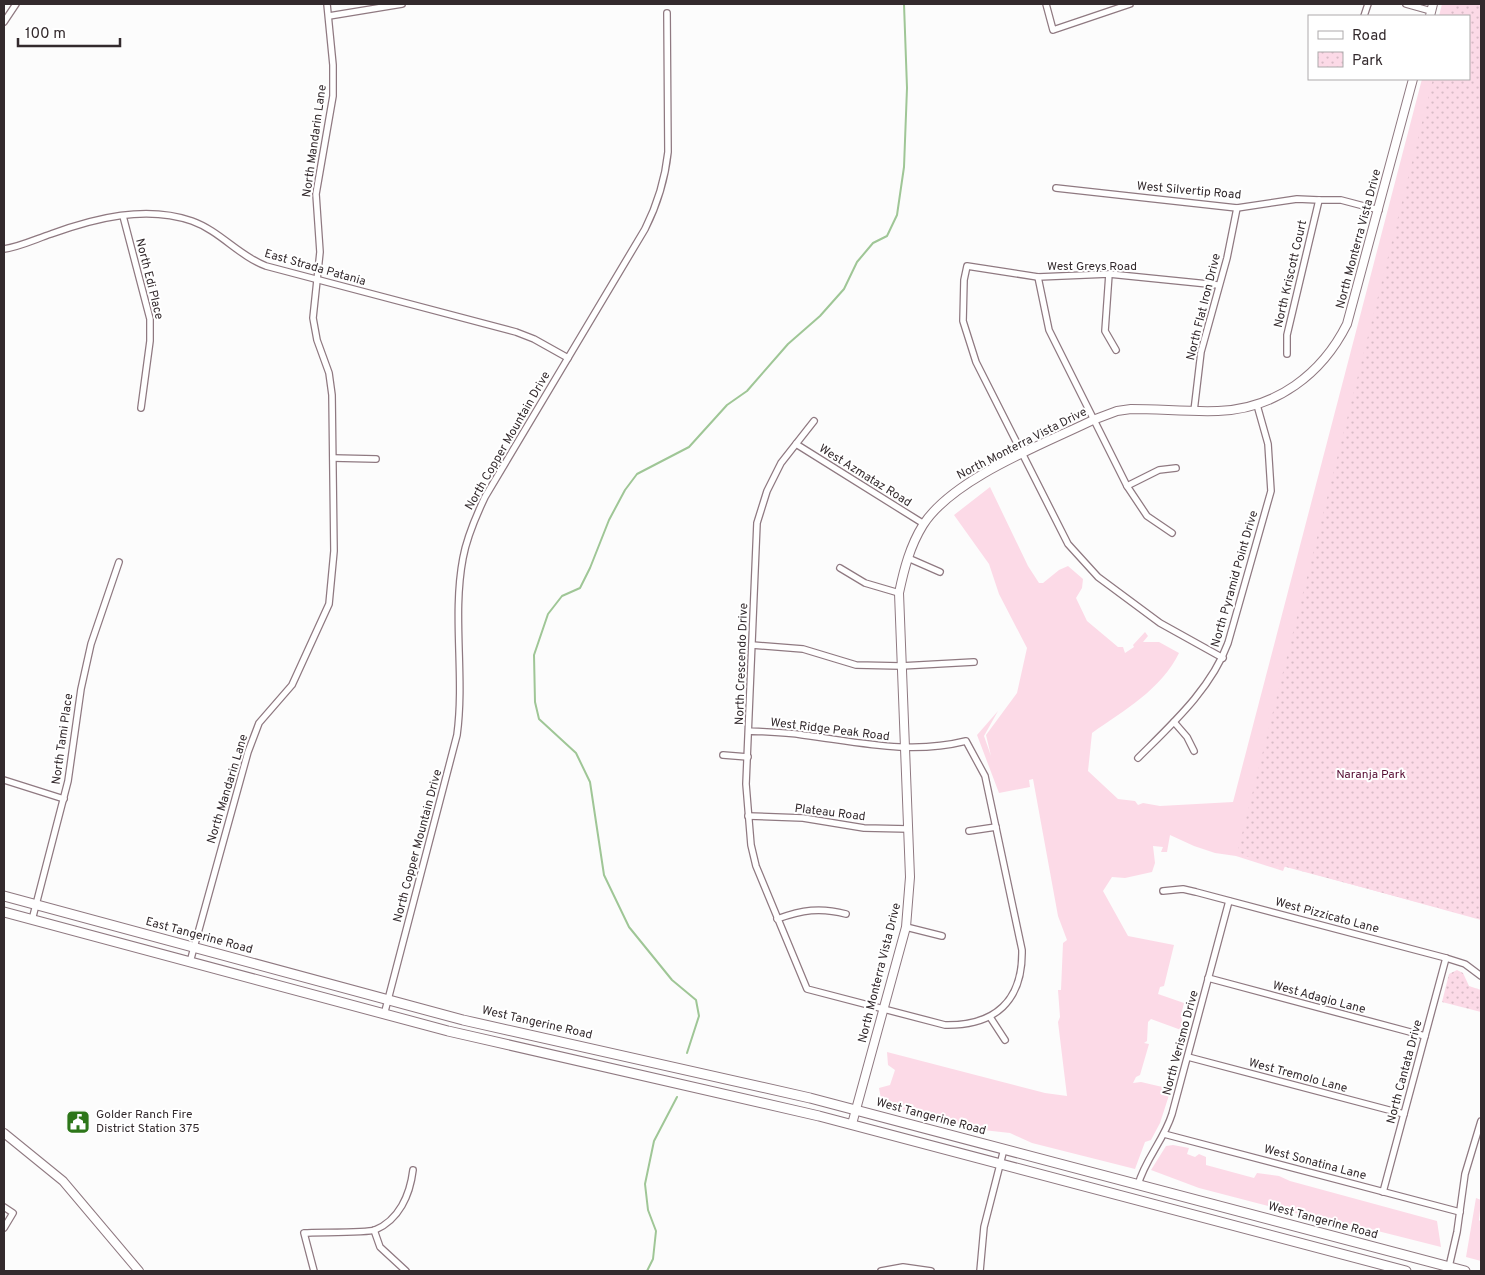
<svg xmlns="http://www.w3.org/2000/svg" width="1485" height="1275" font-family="Overpass,sans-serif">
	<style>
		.grass { fill: #fcdae7 }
		.park { fill: url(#park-dots) }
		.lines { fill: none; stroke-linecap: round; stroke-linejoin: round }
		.stream { stroke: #9fc696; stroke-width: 2 }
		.minor-casing { stroke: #8f7981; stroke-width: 8 }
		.tertiary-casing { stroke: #8f7981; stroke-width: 10 }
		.primary-casing { stroke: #8f7981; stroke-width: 11 }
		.minor { stroke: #fff; stroke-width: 5.5 }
		.tertiary { stroke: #fff; stroke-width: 8 }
		.primary { stroke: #fff; stroke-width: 9 }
		.labels { text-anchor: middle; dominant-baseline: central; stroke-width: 4; stroke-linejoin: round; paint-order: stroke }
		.street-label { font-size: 12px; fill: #332a2d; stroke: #fff }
		.park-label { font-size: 12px; fill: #570f34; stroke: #fff }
		.poi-label { font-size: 12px; fill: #332a2d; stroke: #fff; text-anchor: start }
	</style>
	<defs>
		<pattern id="park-dots" width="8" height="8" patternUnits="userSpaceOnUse" patternTransform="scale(1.25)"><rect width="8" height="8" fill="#fcdae7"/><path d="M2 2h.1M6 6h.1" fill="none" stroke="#d8bbc6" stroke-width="1.8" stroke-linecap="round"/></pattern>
	</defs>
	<rect width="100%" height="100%" fill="#fcfcfc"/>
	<g class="grass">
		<path d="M 1442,4 L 1481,4 L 1481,920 L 1285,866 L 1283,871 L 1236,856 L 1215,853 L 1194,846 L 1170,835 L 1167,852 L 1161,852 L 1163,847 L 1153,846 L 1155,863 L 1152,872 L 1125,878 L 1112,877 L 1103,891 L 1128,936 L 1174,945 L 1164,986 L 1160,987 L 1158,994 L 1184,1003 L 1181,1015 L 1183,1026 L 1181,1030 L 1151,1019 L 1148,1022 L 1147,1041 L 1144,1043 L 1149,1044 L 1140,1075 L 1136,1077 L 1133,1083 L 1141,1082 L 1171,1089 L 1160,1123 L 1151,1140 L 1145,1142 L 1135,1169 L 1032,1143 L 1010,1133 L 983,1130 L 882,1104 L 879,1088 L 890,1085 L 895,1070 L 888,1065 L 887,1052 L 1045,1093 L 1067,1096 L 1058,1022 L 1060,1017 L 1058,990 L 1061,990 L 1063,943 L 1067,940 L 1058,916 L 1033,779 L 1029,780 L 1030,787 L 999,793 L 977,735 L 998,711 L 984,736 L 991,756 L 986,735 L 1017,693 L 1027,648 L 999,594 L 989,564 L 954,515 L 990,487 L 1028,566 L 1039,583 L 1043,583 L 1059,570 L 1068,566 L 1083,579 L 1082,588 L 1076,598 L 1087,621 L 1118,647 L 1123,647 L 1125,653 L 1134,647 L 1133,645 L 1145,632 L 1148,636 L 1143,642 L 1159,642 L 1179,653 C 1162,689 1123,711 1092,733 L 1088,771 L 1118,799 L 1135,801 L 1138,805 L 1143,803 L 1160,806 L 1233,802 L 1422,79 L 1469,79 L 1469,16 L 1439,16 Z"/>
		<path d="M 1173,1145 L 1189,1148 L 1187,1154 L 1195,1157 L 1199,1154 L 1206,1157 L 1206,1165 L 1254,1178 L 1257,1173 L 1279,1176 L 1290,1181 L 1437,1221 L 1441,1247 L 1350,1224 L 1349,1227 L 1199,1188 L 1151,1170 L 1166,1146 Z"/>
		<path d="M 1476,1198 L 1481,1200 L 1479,1220 L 1481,1222 L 1481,1261 L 1466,1257 Z"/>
	</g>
	<g class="park">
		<path d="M 1452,4 L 1481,4 L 1481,919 L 1237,854 L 1433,79 L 1469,79 L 1469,16 L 1449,16 Z"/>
		<path d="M 1457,970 L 1463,973 L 1469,986 L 1481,990 L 1481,1012 L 1442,1002 L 1449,974 Z"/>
	</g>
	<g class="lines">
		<g class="stream">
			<path d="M 687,1053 L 699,1016 L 696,1000 L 672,980 L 629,927 L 604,875 L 590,782 L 576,753 L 539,719 L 535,702 L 534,655 L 548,614 L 562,596 L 580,588 L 590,568 L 609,520 L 625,490 L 637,474 L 689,447 L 727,405 L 747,391 L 788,344 L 820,316 L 844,289 L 857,262 L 873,243 L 887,236 L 897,215 L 904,167 L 907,88 L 904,4"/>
			<path d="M 647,1271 L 653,1259 L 656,1231 L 648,1210 L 645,1184 L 654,1141 L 677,1097"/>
		</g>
		<g class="minor-casing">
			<g id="minor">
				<path d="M 1046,4 L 1053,30 L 1130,4"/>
				<path d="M 1406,4 L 1431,11"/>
				<path d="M 329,16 L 402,4"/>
				<path d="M 1364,16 L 1368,4"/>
				<path d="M 4,22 L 16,4"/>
				<path d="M 1056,188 L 1237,208 L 1297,199 L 1319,200 L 1341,200 L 1379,210"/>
				<path d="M 123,216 L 150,319 L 150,341 L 141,408"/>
				<path d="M 4,249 C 19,247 36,239 51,234 C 95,218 146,205 192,221 C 220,231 239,256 266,266 L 516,332 L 534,339 L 568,358"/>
				<path d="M 1109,274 L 1105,331 L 1116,350"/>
				<path d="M 1038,277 L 1049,330 L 1127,486 L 1147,516 L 1172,533"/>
				<path d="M 1218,285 L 1109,274 L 1038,277 L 967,266 L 964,280 L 963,321 L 976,362 L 1068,544 L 1098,577 L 1160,623 L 1223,658"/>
				<path d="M 1287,354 L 1287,335 L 1319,200"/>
				<path d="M 1194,411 L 1201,352 L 1227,258 L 1237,208"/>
				<path d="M 796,444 L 924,524"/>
				<path d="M 333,458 L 376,459"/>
				<path d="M 1127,486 L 1159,470 L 1176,468"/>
				<path d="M 908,558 L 940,572"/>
				<path d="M 840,568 L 865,583 L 899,593"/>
				<path d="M 752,645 L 803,649 L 856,665 L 901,666 L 974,662"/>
				<path d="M 1174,722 L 1187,737 L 1194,751"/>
				<path d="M 749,731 C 767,732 785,732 803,735 C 858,742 910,755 966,741 L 985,776 L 1022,950 C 1023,1001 995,1026 945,1025 L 807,989 L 756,866 L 751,845 L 746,784 L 757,523 L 767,491 L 781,463 L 814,421"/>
				<path d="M 723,755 L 748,757"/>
				<path d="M 1138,758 C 1172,724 1211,689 1228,643 L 1271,491 L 1268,444 L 1257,405"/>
				<path d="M 4,780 L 64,799"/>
				<path d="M 748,816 L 803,818 L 864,828 L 909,829"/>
				<path d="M 969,831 L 996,827"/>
				<path d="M 1163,891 L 1183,889 L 1196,892 L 1446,958 L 1465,964 L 1481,976"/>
				<path d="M 777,919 C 802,910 820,907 846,914"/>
				<path d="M 32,920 L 68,781 L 81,689 L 91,644 L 119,562"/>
				<path d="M 906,927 L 942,936"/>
				<path d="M 190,962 L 248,752 L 259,723 L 292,685 L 329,604 L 334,551 L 332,395 L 329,373 L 317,340 L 313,318 L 320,252 L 316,194 L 333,96 L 333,65 L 327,4"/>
				<path d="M 1208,978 L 1425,1036"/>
				<path d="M 384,1015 L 457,735 C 465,676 452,616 463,558 C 467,536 476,516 485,497 L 645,229 C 657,205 665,180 668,152 L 667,13"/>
				<path d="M 990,1017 L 1005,1040"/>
				<path d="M 1188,1057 L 1404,1114"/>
				<path d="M 1164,1134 L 1460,1212"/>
				<path d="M 1138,1185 C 1145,1159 1164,1140 1172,1114 L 1229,901"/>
				<path d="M 1383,1192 L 1446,958"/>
				<path d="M 4,1207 L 13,1213 L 4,1228"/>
				<path d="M 374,1230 L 380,1247 L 406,1271"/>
				<path d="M 314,1271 L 304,1233 C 317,1232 366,1233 375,1230 C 399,1220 410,1195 413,1170"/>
				<path d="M 881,1271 L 903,1267 L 931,1271"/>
				<path d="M 980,1271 L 984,1227 L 1004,1149"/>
				<path d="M 1448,1271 L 1457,1232 L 1465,1174 L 1481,1121"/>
			</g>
		</g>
		<g class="tertiary-casing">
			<g id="tertiary">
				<path d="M 1430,16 L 1433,4"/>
				<path d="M 852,1124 L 906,927 L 910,877 L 899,593 C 904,569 910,546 923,525 C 953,478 1044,444 1093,420 L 1117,411 L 1131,409 C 1160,409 1189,412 1218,411 C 1276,409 1322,374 1347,324 L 1413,79"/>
				<path d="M 4,1133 L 63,1181 L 139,1271"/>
			</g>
		</g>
		<g class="primary-casing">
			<g id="primary">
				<path d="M 4,896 L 463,1020 L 810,1098 L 1465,1271"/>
				<path d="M 4,912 L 448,1031 L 819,1116 L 1406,1271"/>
			</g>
		</g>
		<use href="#minor" class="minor"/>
		<use href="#tertiary" class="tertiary"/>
		<use href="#primary" class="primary"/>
	</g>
	<defs>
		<g id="civic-square" transform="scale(1.25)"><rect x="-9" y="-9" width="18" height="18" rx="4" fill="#2d7619" stroke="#fff"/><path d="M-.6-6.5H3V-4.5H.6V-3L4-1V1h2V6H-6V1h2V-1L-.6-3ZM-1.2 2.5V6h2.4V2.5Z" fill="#fff"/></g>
	</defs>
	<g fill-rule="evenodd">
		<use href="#civic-square" x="78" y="1122"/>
	</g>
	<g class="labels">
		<g class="street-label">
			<text transform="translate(315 141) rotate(-82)">North Mandarin Lane</text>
			<text transform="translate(1189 191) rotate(5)">West Silvertip Road</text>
			<text transform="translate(1359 239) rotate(-75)">North Monterra Vista Drive</text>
			<text x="1092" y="267">West Greys Road</text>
			<text transform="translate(315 268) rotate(16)">East Strada Patania</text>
			<text transform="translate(1291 274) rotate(-77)">North Kriscott Court</text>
			<text transform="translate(149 279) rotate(76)">North Edi Place</text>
			<text transform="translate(1204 307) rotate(-76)">North Flat Iron Drive</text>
			<text transform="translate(508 441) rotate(-60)">North Copper Mountain Drive</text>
			<text transform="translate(1022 444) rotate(-27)">North Monterra Vista Drive</text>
			<text transform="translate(865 476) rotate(32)">West Azmataz Road</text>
			<text transform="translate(1235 579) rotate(-74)">North Pyramid Point Drive</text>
			<text transform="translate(742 664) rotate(-88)">North Crescendo Drive</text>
			<text transform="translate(830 730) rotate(7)">West Ridge Peak Road</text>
			<text transform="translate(63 739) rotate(-82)">North Tami Place</text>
			<text transform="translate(228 789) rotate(-73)">North Mandarin Lane</text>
			<text transform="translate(830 813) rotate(7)">Plateau Road</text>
			<text transform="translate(418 846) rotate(-75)">North Copper Mountain Drive</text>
			<text transform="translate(1327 916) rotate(15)">West Pizzicato Lane</text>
			<text transform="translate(199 936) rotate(15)">East Tangerine Road</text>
			<text transform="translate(880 973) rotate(-76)">North Monterra Vista Drive</text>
			<text transform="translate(1319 998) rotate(15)">West Adagio Lane</text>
			<text transform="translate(537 1023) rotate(13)">West Tangerine Road</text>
			<text transform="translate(1181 1043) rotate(-75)">North Verismo Drive</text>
			<text transform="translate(1405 1072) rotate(-75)">North Cantata Drive</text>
			<text transform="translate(1298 1076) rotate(15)">West Tremolo Lane</text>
			<text transform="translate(931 1117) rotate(15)">West Tangerine Road</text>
			<text transform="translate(1315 1163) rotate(15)">West Sonatina Lane</text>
			<text transform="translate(1323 1221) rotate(15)">West Tangerine Road</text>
		</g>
		<g class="park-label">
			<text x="1371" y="775">Naranja Park</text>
		</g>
		<g class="poi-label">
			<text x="96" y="1115">Golder Ranch Fire<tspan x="96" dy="14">District Station 375</tspan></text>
		</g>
	</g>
	<rect width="1485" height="1275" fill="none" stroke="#332a2d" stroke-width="10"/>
	<rect x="1308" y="15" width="162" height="65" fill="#ffffff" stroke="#adaaab"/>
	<rect x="1318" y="31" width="25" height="8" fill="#ffffff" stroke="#adaaab"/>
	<text x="1352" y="40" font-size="15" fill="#332a2d">Road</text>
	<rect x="1318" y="52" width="25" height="15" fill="url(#park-dots)" stroke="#adaaab"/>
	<text x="1352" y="65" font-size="15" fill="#332a2d">Park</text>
	<path d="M18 38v8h102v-8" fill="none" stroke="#332a2d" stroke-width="2.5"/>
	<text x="25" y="38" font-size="15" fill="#332a2d" stroke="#ffffff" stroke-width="4" paint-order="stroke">100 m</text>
</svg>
